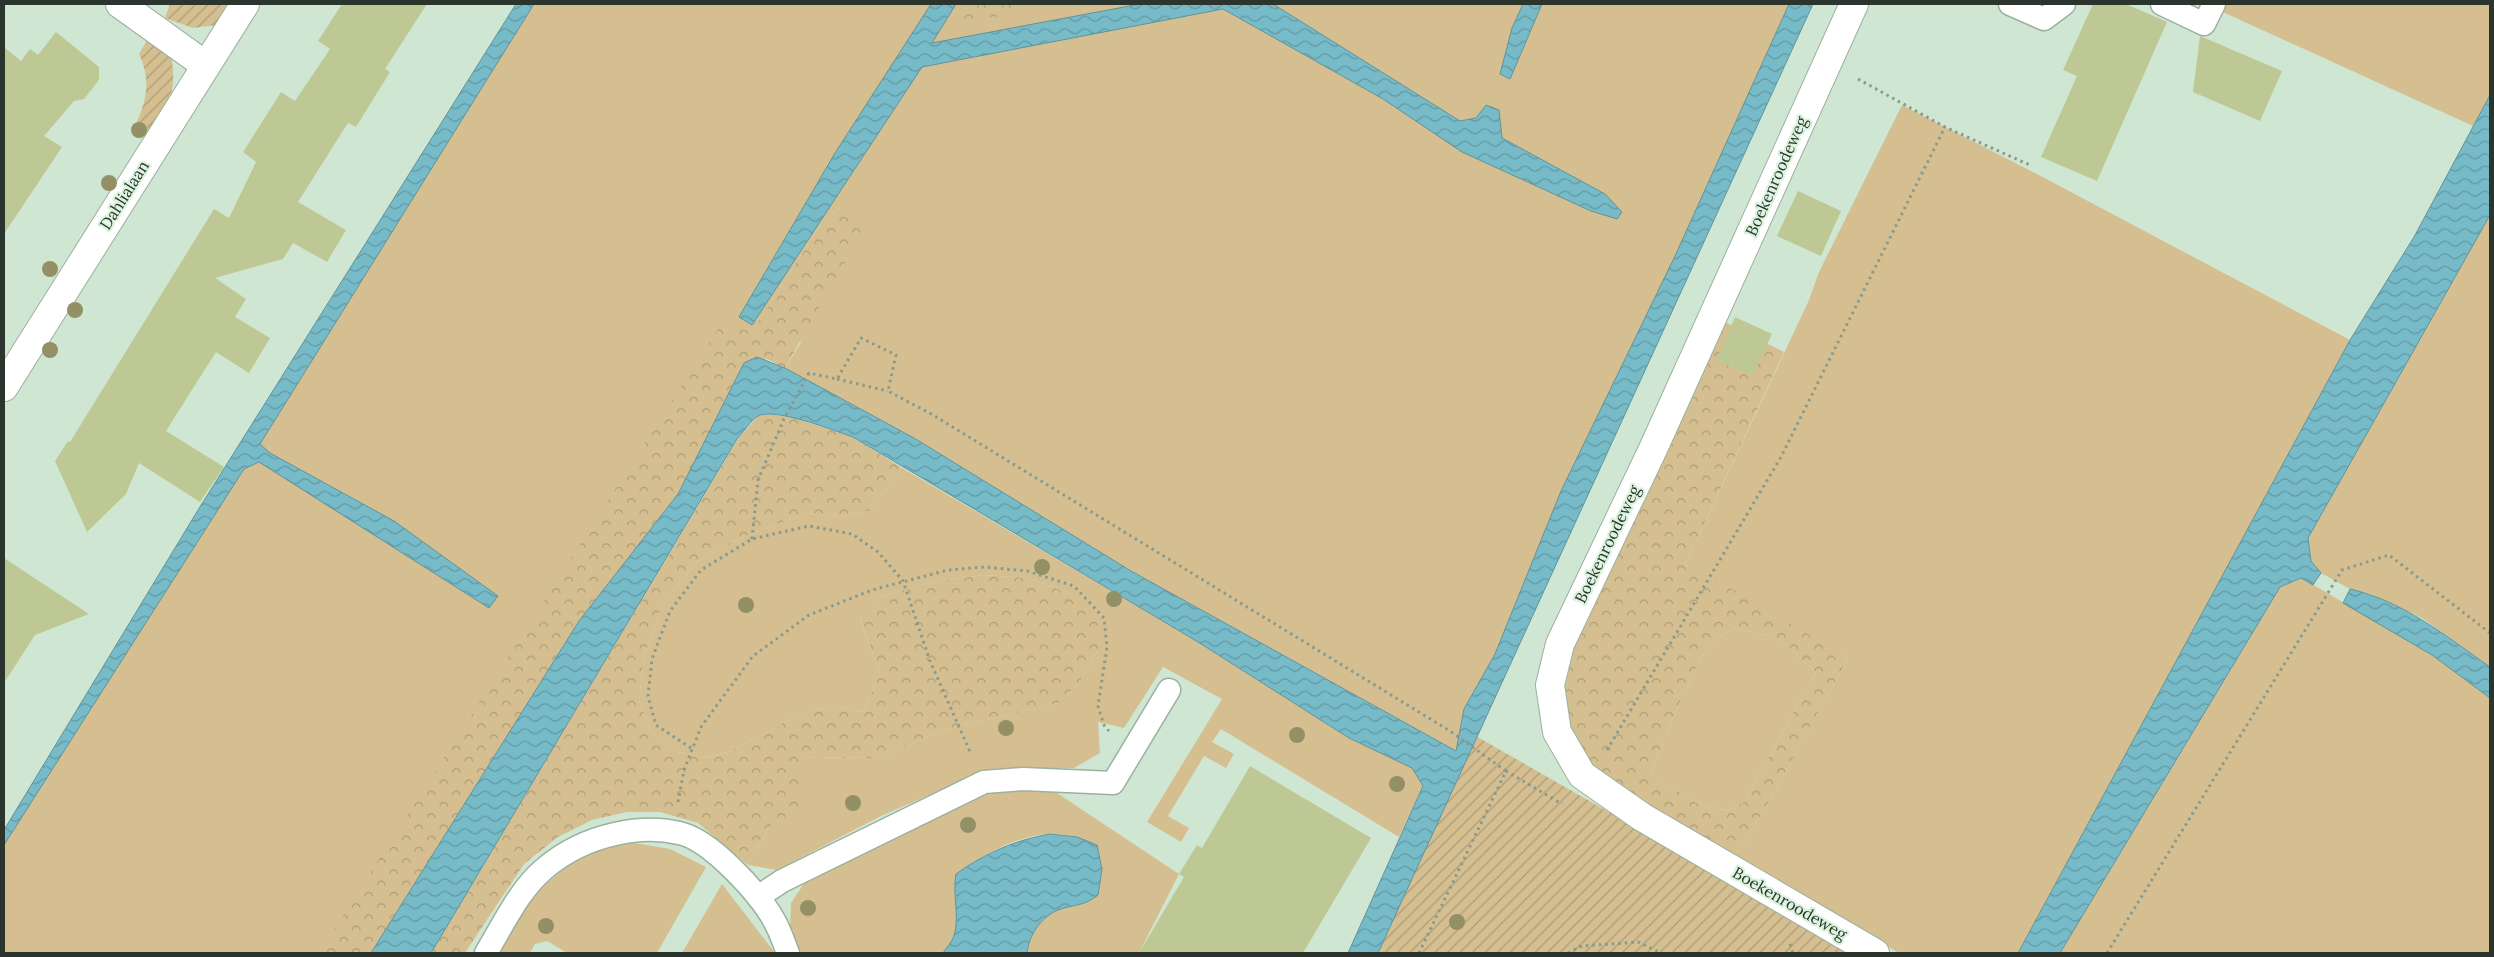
<svg xmlns="http://www.w3.org/2000/svg" width="2494" height="957" font-family="Lora,serif">
	<style>
		.green { fill: #d5bf91 }
		.forest { fill: url(#forest-crowns); fill-rule: evenodd }
		.garden { fill: url(#garden-furrows) }
		.water { fill: url(#water-waves); stroke: #60939a }
		.building { fill: #bec894 }
		.lines { fill: none; stroke-linecap: round; stroke-linejoin: round }
		.lane-casing { stroke: #9bb19e; stroke-width: 25 }
		.street-casing { stroke: #9bb19e; stroke-width: 30 }
		.path { stroke: #889a8b; stroke-width: 3; stroke-dasharray: 2.5 4; stroke-linecap: butt }
		.lane { stroke: #fff; stroke-width: 22 }
		.street { stroke: #fff; stroke-width: 28 }
		.tree { fill: #939065 }
		.labels { text-anchor: middle; dominant-baseline: central; stroke-width: 4.5; stroke-linejoin: round; paint-order: stroke }
		.street-label { font-size: 16px; fill: #2c352d; stroke: #dcf4df }
	</style>
	<defs>
		<pattern id="forest-crowns" width="20" height="18" patternUnits="userSpaceOnUse" patternTransform="scale(1.25)"><rect width="20" height="18" fill="#d5bf91"/><path d="M2 6a3 3 0 1 1 6 0M12 15a3 3 0 1 1 6 0" fill="none" stroke="#ad9c77"/></pattern>
		<pattern id="garden-furrows" width="10" height="10" patternUnits="userSpaceOnUse" patternTransform="scale(1.25)"><rect width="10" height="10" fill="#d5bf91"/><path d="M-1 1l2-2M0 10L10 0M9 11l2-2" fill="none" stroke="#ad9c77"/></pattern>
		<pattern id="water-waves" width="16" height="10" patternUnits="userSpaceOnUse" patternTransform="scale(1.25)"><rect width="16" height="10" fill="#77bbc9"/><path d="M0 5q4-4 8 0t8 0" fill="none" stroke="#6299a4"/></pattern>
	</defs>
	<rect width="100%" height="100%" fill="#cfe7d2"/>
	<g class="green">
		<path d="M 530,4 L 1790,4 L 1495,654 L 1461,723 L 1456,751 L 1131,571 L 914,438 L 785,368 L 800,344 L 841,207 L 822,222 L 753,331 L 319,953 L 4,953 L 4,842 Z"/>
		<path d="M 2205,4 L 2490,4 L 2490,95 L 2473,126 Z"/>
		<path d="M 1902,105 L 2037,174 L 2350,340 L 2018,953 L 1899,953 L 1735,857 L 1769,802 L 1848,658 L 1685,565 L 1809,300 L 1819,272 Z"/>
		<path d="M 2490,215 L 2490,667 L 2422,618 L 2371,594 L 2350,589 L 2321,573 L 2311,561 L 2308,538 Z"/>
		<path d="M 902,468 L 1198,642 L 1349,738 L 1412,768 L 1423,786 L 1399,837 L 1221,729 L 1212,742 L 1234,754 L 1226,768 L 1204,756 L 1168,816 L 1189,828 L 1181,842 L 1147,822 L 1222,699 L 1163,667 L 1124,728 L 1098,722 L 1100,753 L 1074,768 L 989,769 L 883,815 L 777,870 L 748,865 L 769,827 L 798,808 L 798,757 L 878,758 L 943,730 L 1059,703 L 1080,681 L 1099,648 L 1071,594 L 1028,578 L 983,575 L 934,582 L 881,596 L 860,620 L 880,673 L 863,712 L 832,705 L 789,720 L 731,751 L 703,758 L 678,752 L 651,732 L 639,700 L 644,657 L 662,605 L 695,563 L 745,536 L 807,513 L 840,516 L 869,511 Z"/>
		<path d="M 2302,578 L 2432,655 L 2490,698 L 2490,953 L 2060,953 L 2280,587 Z"/>
		<path d="M 1734,628 L 1777,638 L 1816,672 L 1744,802 L 1728,811 L 1698,804 L 1651,774 L 1673,717 L 1708,645 Z"/>
		<path d="M 1026,787 L 1054,791 L 1179,874 L 1139,953 L 1027,953 C 1029,935 1041,917 1058,910 C 1074,904 1083,907 1098,894 L 1102,869 L 1077,837 C 1068,836 1058,833 1049,834 C 1016,836 982,855 956,874 C 952,894 960,916 954,936 C 952,942 946,948 943,953 L 801,953 L 790,928 L 791,903 L 807,879 L 899,832 L 997,790 Z"/>
		<path d="M 623,841 L 670,849 L 706,867 L 657,953 L 567,953 L 547,941 L 535,944 L 530,953 L 493,953 L 532,895 L 580,856 Z"/>
		<path d="M 722,884 L 775,953 L 682,953 Z"/>
	</g>
	<g class="forest">
		<path d="M 971,4 L 1015,4 L 1006,16 L 960,20 Z"/>
		<path d="M 845,204 L 863,231 L 785,368 L 767,359 L 744,363 L 678,494 L 579,621 L 371,953 L 319,953 L 719,327 L 753,331 L 822,222 Z"/>
		<path d="M 1725,322 L 1784,352 L 1685,565 L 1734,590 L 1848,658 L 1769,802 L 1735,857 L 1605,783 L 1580,761 L 1558,683 ZM 1734,628 L 1777,638 L 1816,672 L 1744,802 L 1728,811 L 1698,804 L 1651,774 L 1673,717 L 1708,645 Z"/>
		<path d="M 767,414 L 791,417 L 853,437 L 902,468 L 869,511 L 840,516 L 807,513 L 745,536 L 695,563 L 662,605 L 644,657 L 639,700 L 651,732 L 678,752 L 704,758 L 731,751 L 789,720 L 832,705 L 863,712 L 880,673 L 860,619 L 881,596 L 934,582 L 983,575 L 1028,578 L 1071,594 L 1097,621 L 1099,648 L 1080,681 L 1059,703 L 943,730 L 878,758 L 798,757 L 799,808 L 769,827 L 748,865 L 698,823 L 660,812 L 627,812 L 592,820 L 558,837 L 524,864 L 465,953 L 431,953 L 738,439 L 758,416 Z"/>
	</g>
	<g class="garden">
		<path d="M 170,4 L 231,4 L 217,25 L 193,28 L 165,18 Z"/>
		<path d="M 148,39 L 171,56 C 179,95 165,108 148,140 L 136,124 C 147,100 151,79 139,54 Z"/>
		<path d="M 1476,736 L 1855,953 L 1378,953 Z"/>
	</g>
	<g class="water">
		<path d="M 516,4 L 534,4 L 260,444 L 270,453 L 394,521 L 498,596 L 489,608 L 259,462 L 244,469 L 4,845 L 4,830 L 198,510 Z"/>
		<path d="M 931,4 L 956,4 L 932,43 L 1140,4 L 1273,4 L 1460,121 L 1476,118 L 1486,105 L 1499,110 L 1502,138 L 1605,194 L 1622,212 L 1617,219 L 1591,211 L 1462,152 L 1383,99 L 1223,9 L 922,67 L 752,325 L 739,317 L 835,153 Z"/>
		<path d="M 1523,4 L 1542,4 L 1510,79 L 1500,74 L 1512,28 Z"/>
		<path d="M 1789,4 L 1813,4 L 1378,953 L 1348,953 L 1423,786 L 1412,768 L 1349,738 L 1198,642 L 853,437 C 835,431 775,407 758,416 C 751,420 743,433 737,439 L 431,953 L 371,953 L 579,621 L 678,494 L 744,363 L 757,357 L 785,368 L 914,438 L 1131,571 L 1456,751 L 1464,709 L 1495,654 L 1561,491 L 1675,256 Z"/>
		<path d="M 2490,95 L 2490,215 L 2308,538 L 2311,561 L 2321,573 L 2313,585 L 2301,578 L 2280,587 L 2060,953 L 2018,953 L 2350,340 L 2414,237 Z"/>
		<path d="M 2350,589 C 2403,601 2446,636 2490,667 L 2490,698 L 2432,655 L 2343,603 Z"/>
		<path d="M 1050,834 L 1077,837 L 1097,845 L 1102,869 L 1098,895 C 1083,907 1074,904 1058,910 C 1041,917 1029,935 1027,953 L 943,953 C 946,948 952,942 954,936 C 960,916 952,894 956,874 C 985,853 1015,840 1050,834 Z"/>
	</g>
	<g class="building">
		<path d="M 342,4 L 427,4 L 385,69 L 390,72 L 356,127 L 348,123 L 298,202 L 346,230 L 327,262 L 293,243 L 283,259 L 215,278 L 246,299 L 235,317 L 270,338 L 249,373 L 216,352 L 166,431 L 224,467 L 200,502 L 139,463 L 126,494 L 87,532 L 55,461 L 68,441 L 70,442 L 214,209 L 229,218 L 256,162 L 243,152 L 281,92 L 295,101 L 330,49 L 318,41 Z"/>
		<path d="M 2093,4 L 2126,4 L 2167,22 L 2097,181 L 2041,157 L 2077,76 L 2063,70 Z"/>
		<path d="M 56,32 L 99,67 L 99,80 L 84,99 L 74,101 L 44,136 L 62,147 L 4,234 L 4,47 L 21,61 L 30,49 L 38,55 Z"/>
		<path d="M 2200,36 L 2282,71 L 2260,121 L 2193,92 Z"/>
		<path d="M 1798,191 L 1841,211 L 1821,256 L 1777,236 Z"/>
		<path d="M 1735,317 L 1772,334 L 1752,376 L 1716,360 Z"/>
		<path d="M 4,558 L 89,614 L 35,635 L 4,683 Z"/>
		<path d="M 1250,766 L 1371,838 L 1303,953 L 1139,953 L 1184,877 L 1179,874 L 1197,845 L 1202,848 Z"/>
	</g>
	<g class="lines">
		<g class="lane-casing">
			<g id="lane">
				<path d="M 2010,4 L 2044,19 L 2064,4"/>
				<path d="M 2162,4 L 2204,24 L 2214,4"/>
				<path d="M 758,897 L 782,881 L 984,782 L 1023,779 L 1113,783 L 1169,690"/>
				<path d="M 486,953 C 503,925 519,890 544,869 C 565,851 588,840 615,834 C 637,829 657,828 679,833 C 710,839 760,894 775,922 C 780,931 784,943 788,953"/>
			</g>
		</g>
		<g class="street-casing">
			<g id="street">
				<path d="M 120,4 L 205,65"/>
				<path d="M 1854,4 L 1653,449 L 1560,644 L 1550,685 L 1557,732 L 1582,775 L 1642,817 L 1875,953"/>
				<path d="M 4,387 L 245,4"/>
			</g>
		</g>
		<g class="path">
			<path d="M 1858,79 L 1945,127 L 2032,166"/>
			<path d="M 837,379 L 888,391"/>
			<path d="M 752,539 L 758,480 L 784,419 L 809,373 L 837,379 L 861,338 L 896,355 L 888,391 L 933,415 L 1450,731 L 1506,771"/>
			<path d="M 691,748 L 656,725 L 648,696 L 652,659 L 670,611 L 701,570 L 752,539 L 809,526 L 852,534 L 878,552 L 903,581 L 930,661 L 971,754"/>
			<path d="M 1607,750 L 1781,457 L 1945,127"/>
			<path d="M 678,802 L 684,770 L 701,727 L 753,656 L 809,615 L 872,590 L 948,570 L 984,567 L 1027,571 L 1074,586 L 1104,618 L 1107,647 L 1098,706 L 1104,725 L 1109,731"/>
			<path d="M 1790,944 L 1793,953"/>
			<path d="M 1419,953 L 1506,771 L 1562,804"/>
			<path d="M 1568,953 L 1582,946 L 1638,942 L 1661,953"/>
			<path d="M 2107,953 L 2342,570 L 2389,555 L 2490,633"/>
		</g>
		<use href="#lane" class="lane"/>
		<use href="#street" class="street"/>
	</g>
	<g class="tree">
		<circle cx="139" cy="130" r="8"/>
		<circle cx="109" cy="183" r="8"/>
		<circle cx="50" cy="269" r="8"/>
		<circle cx="75" cy="310" r="8"/>
		<circle cx="50" cy="350" r="8"/>
		<circle cx="1042" cy="567" r="8"/>
		<circle cx="1114" cy="599" r="8"/>
		<circle cx="746" cy="605" r="8"/>
		<circle cx="1006" cy="728" r="8"/>
		<circle cx="1297" cy="735" r="8"/>
		<circle cx="1397" cy="784" r="8"/>
		<circle cx="853" cy="803" r="8"/>
		<circle cx="968" cy="825" r="8"/>
		<circle cx="808" cy="908" r="8"/>
		<circle cx="1457" cy="922" r="8"/>
		<circle cx="546" cy="926" r="8"/>
	</g>
	<g class="labels">
		<g class="street-label">
			<text transform="translate(1776 176) rotate(-66)">Boekenroodeweg</text>
			<text transform="translate(124 195) rotate(-58)">Dahlialaan</text>
			<text transform="translate(1607 544) rotate(-64)">Boekenroodeweg</text>
			<text transform="translate(1790 903) rotate(30)">Boekenroodeweg</text>
		</g>
	</g>
	<rect width="2494" height="957" fill="none" stroke="#2c352d" stroke-width="10"/>
</svg>
